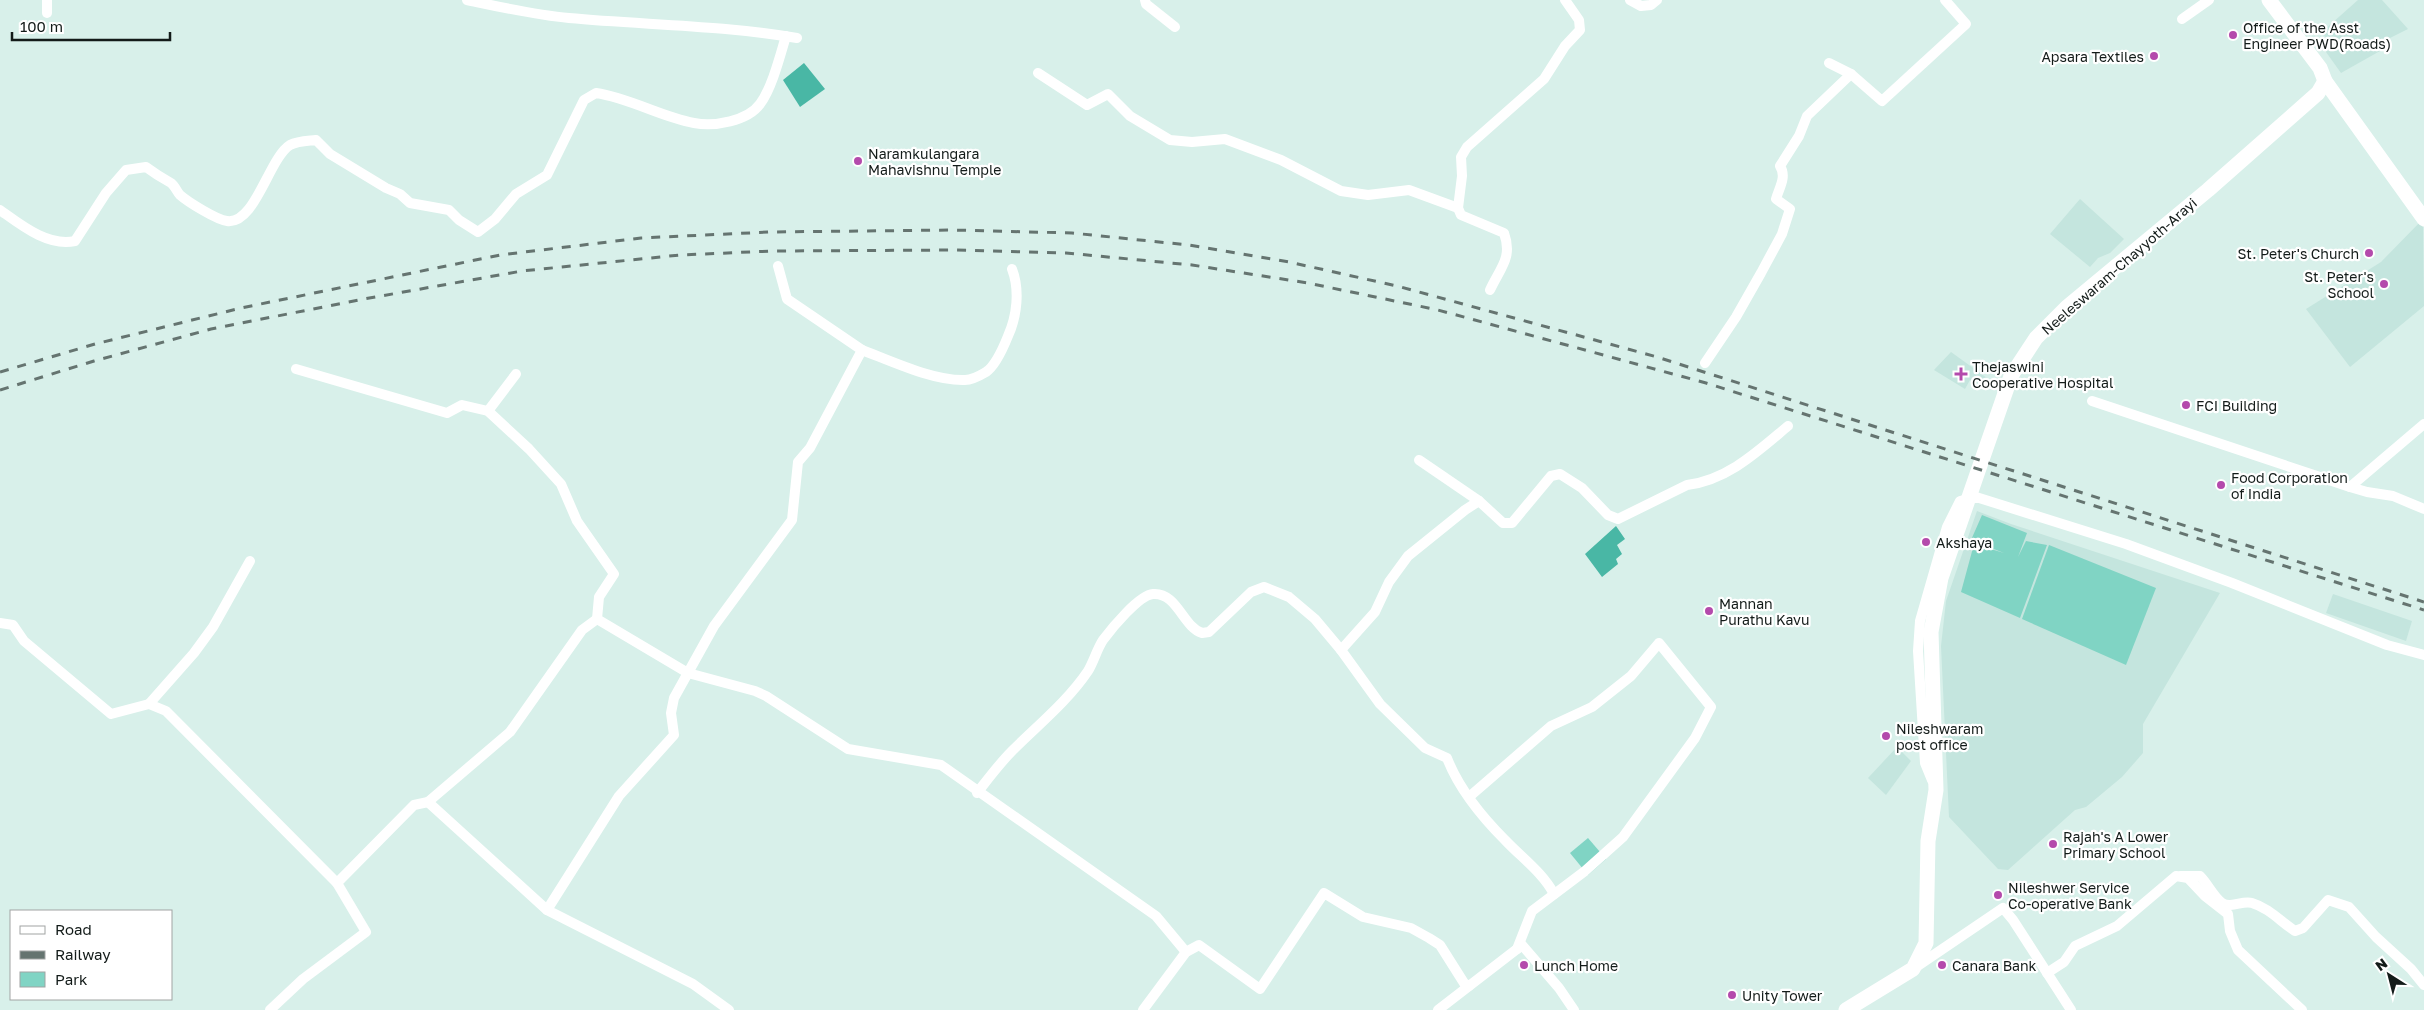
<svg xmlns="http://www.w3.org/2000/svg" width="2424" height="1010" font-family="'Golos Text',sans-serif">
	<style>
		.built { fill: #c4e5de }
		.green { fill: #80d4c4 }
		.water { fill: #49b7a5 }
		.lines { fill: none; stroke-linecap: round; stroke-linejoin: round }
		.minor { stroke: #fff; stroke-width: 10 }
		.secondary { stroke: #fff; stroke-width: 15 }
		.rail { stroke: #657470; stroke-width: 3; stroke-dasharray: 9 9; stroke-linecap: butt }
		.poi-dot { fill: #b44aac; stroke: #fff; stroke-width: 2 }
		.labels { text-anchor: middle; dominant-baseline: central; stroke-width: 4.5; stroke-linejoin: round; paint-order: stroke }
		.poi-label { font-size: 14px; fill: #131b19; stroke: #fff; text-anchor: start }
		.street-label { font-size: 14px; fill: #131b19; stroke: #fff }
	</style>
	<rect width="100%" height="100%" fill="#d8f0ea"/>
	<g class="built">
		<path d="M 2358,0 L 2382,0 L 2408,29 L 2388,39 L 2380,51 L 2341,73 L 2326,52 L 2330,44 L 2322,32 Z"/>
		<path d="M 2080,199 L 2124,239 L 2110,253 L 2098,258 L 2090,267 L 2050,234 Z"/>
		<path d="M 2423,219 L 2424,306 L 2350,367 L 2306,309 L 2381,262 Z"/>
		<path d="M 1951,352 L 1987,378 L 1982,386 L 1970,380 L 1965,389 L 1934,370 Z"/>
		<path d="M 1977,511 L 2011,524 L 2220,593 L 2143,724 L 2143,753 L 2122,777 L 2086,807 L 2075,810 L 2008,870 L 1998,869 L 1949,817 L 1941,646 L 1946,601 Z"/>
		<path d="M 2333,594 L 2412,621 L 2406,641 L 2326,613 Z"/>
		<path d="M 1897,747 L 1911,761 L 1886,795 L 1868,778 Z"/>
	</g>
	<g class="green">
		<path d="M 1982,515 L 2027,533 L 2018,557 L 2026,541 L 2047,545 L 2020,618 L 1961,592 L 1974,544 L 2004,553 L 1971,540 Z"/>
		<path d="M 2049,545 L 2156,588 L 2126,665 L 2022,619 Z"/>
		<path d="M 1588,838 L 1606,859 L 1588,875 L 1570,853 Z"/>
	</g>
	<g class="water">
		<path d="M 804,63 L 825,89 L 800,107 L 783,80 Z"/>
		<path d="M 1616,526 L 1625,539 L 1617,545 L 1622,554 L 1616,559 L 1618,564 L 1602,577 L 1585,554 Z"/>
	</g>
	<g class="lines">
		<g class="minor">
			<path d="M 47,0 L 47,13"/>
			<path d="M 467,0 C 500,7 535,15 569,18 C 645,25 721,25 797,38"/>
			<path d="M 1145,0 L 1146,4 L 1175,27"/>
			<path d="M 1630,0 L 1641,6 L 1651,5 L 1657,0"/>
			<path d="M 2182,19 L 2209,0"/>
			<path d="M 1829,63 L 1851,74 L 1882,101 L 1966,24 L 1945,0"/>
			<path d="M 1038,73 L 1087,105 L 1108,94 L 1130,116 L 1170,140 L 1192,142 L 1225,139 L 1281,160 L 1341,191 L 1368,195 L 1409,190 L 1458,208"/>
			<path d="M 0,210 C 21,225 48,247 75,241 L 106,193 L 126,170 L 146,167 C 154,173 162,178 171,183 C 175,186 177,192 180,195 C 188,202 217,220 227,221 C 255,225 269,158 290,145 C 298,141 308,141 316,140 L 330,154 L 386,188 L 400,194 L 410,203 L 449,210 L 459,220 L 478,232 L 495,219 L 516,194 L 547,175 L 584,100 L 596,93 C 630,98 661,117 694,123 C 714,127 748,121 760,104 C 772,88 780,56 786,36"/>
			<path d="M 1490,290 C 1500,268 1513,258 1504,233 L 1461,215 L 1458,208 L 1462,176 L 1461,157 L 1467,147 L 1544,79 L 1565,46 L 1580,30 L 1579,20 L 1565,0"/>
			<path d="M 862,350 C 891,361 933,381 965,380 C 971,380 981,375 986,372 C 995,366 1004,346 1008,336 C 1017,316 1020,290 1012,269"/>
			<path d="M 1705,363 L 1736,317 L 1761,273 L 1782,234 L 1790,209 L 1776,199 C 1779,188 1787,177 1780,166 L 1799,136 L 1807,116 L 1851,74"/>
			<path d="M 296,369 L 447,413 L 462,405 L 488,411 L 529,449 L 561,484 L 577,521 L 614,574 L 599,597 L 597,619 L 688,673 L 755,691 L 766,696 L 848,749 L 941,765 L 1156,916 L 1186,952"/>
			<path d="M 2092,401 L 2350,487 L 2424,424"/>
			<path d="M 488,411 L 516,374"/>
			<path d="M 1419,460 L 1479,501"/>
			<path d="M 2350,487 L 2367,492 L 2393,496 L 2424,509"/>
			<path d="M 0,623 L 13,625 L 24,641 L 111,714 L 149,704 L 166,711 L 337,883 L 414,805 L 428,802 L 547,910"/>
			<path d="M 149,704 L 194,653 L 213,627 L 250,561"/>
			<path d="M 1932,780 L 1925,763 L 1918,651 L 1920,621 L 1947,527 L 1960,501 L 1976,497 L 2126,544 L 2232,583 L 2387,645 L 2424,655"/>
			<path d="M 977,793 C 988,779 999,764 1012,751 C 1038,725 1067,702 1088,671 C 1094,661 1097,649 1103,640 C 1112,628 1139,595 1153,594 C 1177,592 1183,627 1202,633 L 1209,632 L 1251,592 L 1264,587 L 1289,597 L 1315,619 L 1341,650"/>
			<path d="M 428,802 L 510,732 L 582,630 L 597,619"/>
			<path d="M 2181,876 L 2200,876 C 2208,884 2213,896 2222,903 C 2232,909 2242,900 2252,903 C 2269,908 2281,922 2295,931 L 2303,928 L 2328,900 L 2349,907 L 2376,937 L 2411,969 L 2424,985"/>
			<path d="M 1554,894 C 1542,872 1522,858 1505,840 C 1481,816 1459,789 1447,758 L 1425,748 L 1380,704 L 1341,650 L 1375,612 L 1389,582 L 1408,556 L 1465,510 L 1479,501 L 1503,523 L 1512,523 L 1551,476 L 1560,474 L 1582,488 L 1608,515 L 1618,519 L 1687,485 C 1728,480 1758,451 1788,426"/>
			<path d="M 1517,949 L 1522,945 L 1559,988 L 1574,1010"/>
			<path d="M 1916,967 L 2003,908 L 2013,920 L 2071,1010"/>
			<path d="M 2047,973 L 2064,962 L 2075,946 L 2117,926 L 2176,876 L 2188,878 L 2205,896 L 2228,914 L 2230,931 L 2238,950 L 2302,1010"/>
			<path d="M 270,1010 L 303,979 L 366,932 L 337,883"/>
			<path d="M 729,1010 L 693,984 L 547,910 L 619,796 L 674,735 L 671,713 L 674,698 L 714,626 L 792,520 L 798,462 L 810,448 L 862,350 L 787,299 L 778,266"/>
			<path d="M 1143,1010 L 1186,952 L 1199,945 L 1260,989 L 1324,893 L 1363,917 L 1411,928 L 1429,938 L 1440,945 L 1464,983 L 1469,986"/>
			<path d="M 1438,1010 L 1517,949 L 1532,911 L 1585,871 L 1623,837 L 1695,738 L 1711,707 L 1659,643 L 1631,676 L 1592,707 L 1551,726 L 1469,797"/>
		</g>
		<g class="secondary">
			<path d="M 2269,0 L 2320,68 L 2325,81 L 2424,219"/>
			<path d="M 1846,1010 L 1913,969 L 1926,943 L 1928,841 L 1936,790 L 1931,632 L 1941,578 L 2011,376 L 2036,338 L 2067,307 L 2208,190 L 2318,93 L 2325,81"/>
		</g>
		<g class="rail">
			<path d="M 0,372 L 95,344 L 241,308 L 500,255 L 641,238 L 769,232 L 952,230 L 1072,233 L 1189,245 L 1289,262 L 1397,286 L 1657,357 L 2424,602"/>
			<path d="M 0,390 L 94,361 L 211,329 L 364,299 L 522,271 L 680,255 L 773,251 L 954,250 L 1066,253 L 1192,265 L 1308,283 L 1438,310 L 1706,383 L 2424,610"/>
		</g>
	</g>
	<g class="poi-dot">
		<circle cx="2233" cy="35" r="5"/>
		<circle cx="2154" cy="56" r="5"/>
		<circle cx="858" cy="161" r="5"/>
		<circle cx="2369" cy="253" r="5"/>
		<circle cx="2384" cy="284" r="5"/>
		<path d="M1958.5 366.5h5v5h5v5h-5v5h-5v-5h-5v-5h5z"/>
		<circle cx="2186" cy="405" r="5"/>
		<circle cx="2221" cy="485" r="5"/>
		<circle cx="1926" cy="542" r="5"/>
		<circle cx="1709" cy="611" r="5"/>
		<circle cx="1886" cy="736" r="5"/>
		<circle cx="2053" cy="844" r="5"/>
		<circle cx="1998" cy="895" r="5"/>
		<circle cx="1524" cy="965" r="5"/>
		<circle cx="1942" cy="965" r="5"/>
		<circle cx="1732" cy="995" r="5"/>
	</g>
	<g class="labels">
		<g class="poi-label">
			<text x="2243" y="27">Office of the Asst<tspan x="2243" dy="16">Engineer PWD(Roads)</tspan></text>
			<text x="2144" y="56" text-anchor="end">Apsara Textiles</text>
			<text x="868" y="153">Naramkulangara<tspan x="868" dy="16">Mahavishnu Temple</tspan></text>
			<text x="2359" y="253" text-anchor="end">St. Peter's Church</text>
			<text x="2374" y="276" text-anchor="end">St. Peter's<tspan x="2374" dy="16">School</tspan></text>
			<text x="1972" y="366">Thejaswini<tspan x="1972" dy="16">Cooperative Hospital</tspan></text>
			<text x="2196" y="405">FCI Building</text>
			<text x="2231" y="477">Food Corporation<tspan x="2231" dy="16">of India</tspan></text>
			<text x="1936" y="542">Akshaya</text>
			<text x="1719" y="603">Mannan<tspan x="1719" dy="16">Purathu Kavu</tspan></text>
			<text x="1896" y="728">Nileshwaram<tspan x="1896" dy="16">post office</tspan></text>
			<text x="2063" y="836">Rajah's A Lower<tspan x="2063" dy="16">Primary School</tspan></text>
			<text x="2008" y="887">Nileshwer Service<tspan x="2008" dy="16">Co-operative Bank</tspan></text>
			<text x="1534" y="965">Lunch Home</text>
			<text x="1952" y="965">Canara Bank</text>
			<text x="1742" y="995">Unity Tower</text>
		</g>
		<g class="street-label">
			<text transform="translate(2119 266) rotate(-41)">Neeleswaram-Chayyoth-Arayi</text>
		</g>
	</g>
	<rect x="10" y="910" width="162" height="90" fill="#ffffff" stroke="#a1a4a3"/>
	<rect x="20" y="926" width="25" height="8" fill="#ffffff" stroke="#a1a4a3"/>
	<text x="55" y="935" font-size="15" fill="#131b19">Road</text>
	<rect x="20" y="951" width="25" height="8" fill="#657470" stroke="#a1a4a3"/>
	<text x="55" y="960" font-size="15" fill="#131b19">Railway</text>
	<rect x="20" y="972" width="25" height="15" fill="#80d4c4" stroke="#a1a4a3"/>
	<text x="55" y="985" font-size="15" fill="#131b19">Park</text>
	<g transform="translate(2389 975) rotate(324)" stroke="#ffffff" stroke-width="4" paint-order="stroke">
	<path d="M0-4L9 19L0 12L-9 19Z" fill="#131b19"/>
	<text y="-8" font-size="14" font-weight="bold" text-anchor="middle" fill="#131b19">N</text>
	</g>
	<path d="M12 32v8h158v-8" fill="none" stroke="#131b19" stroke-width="2.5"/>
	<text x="20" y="32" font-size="15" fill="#131b19" stroke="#ffffff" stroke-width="4" paint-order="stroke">100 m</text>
</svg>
